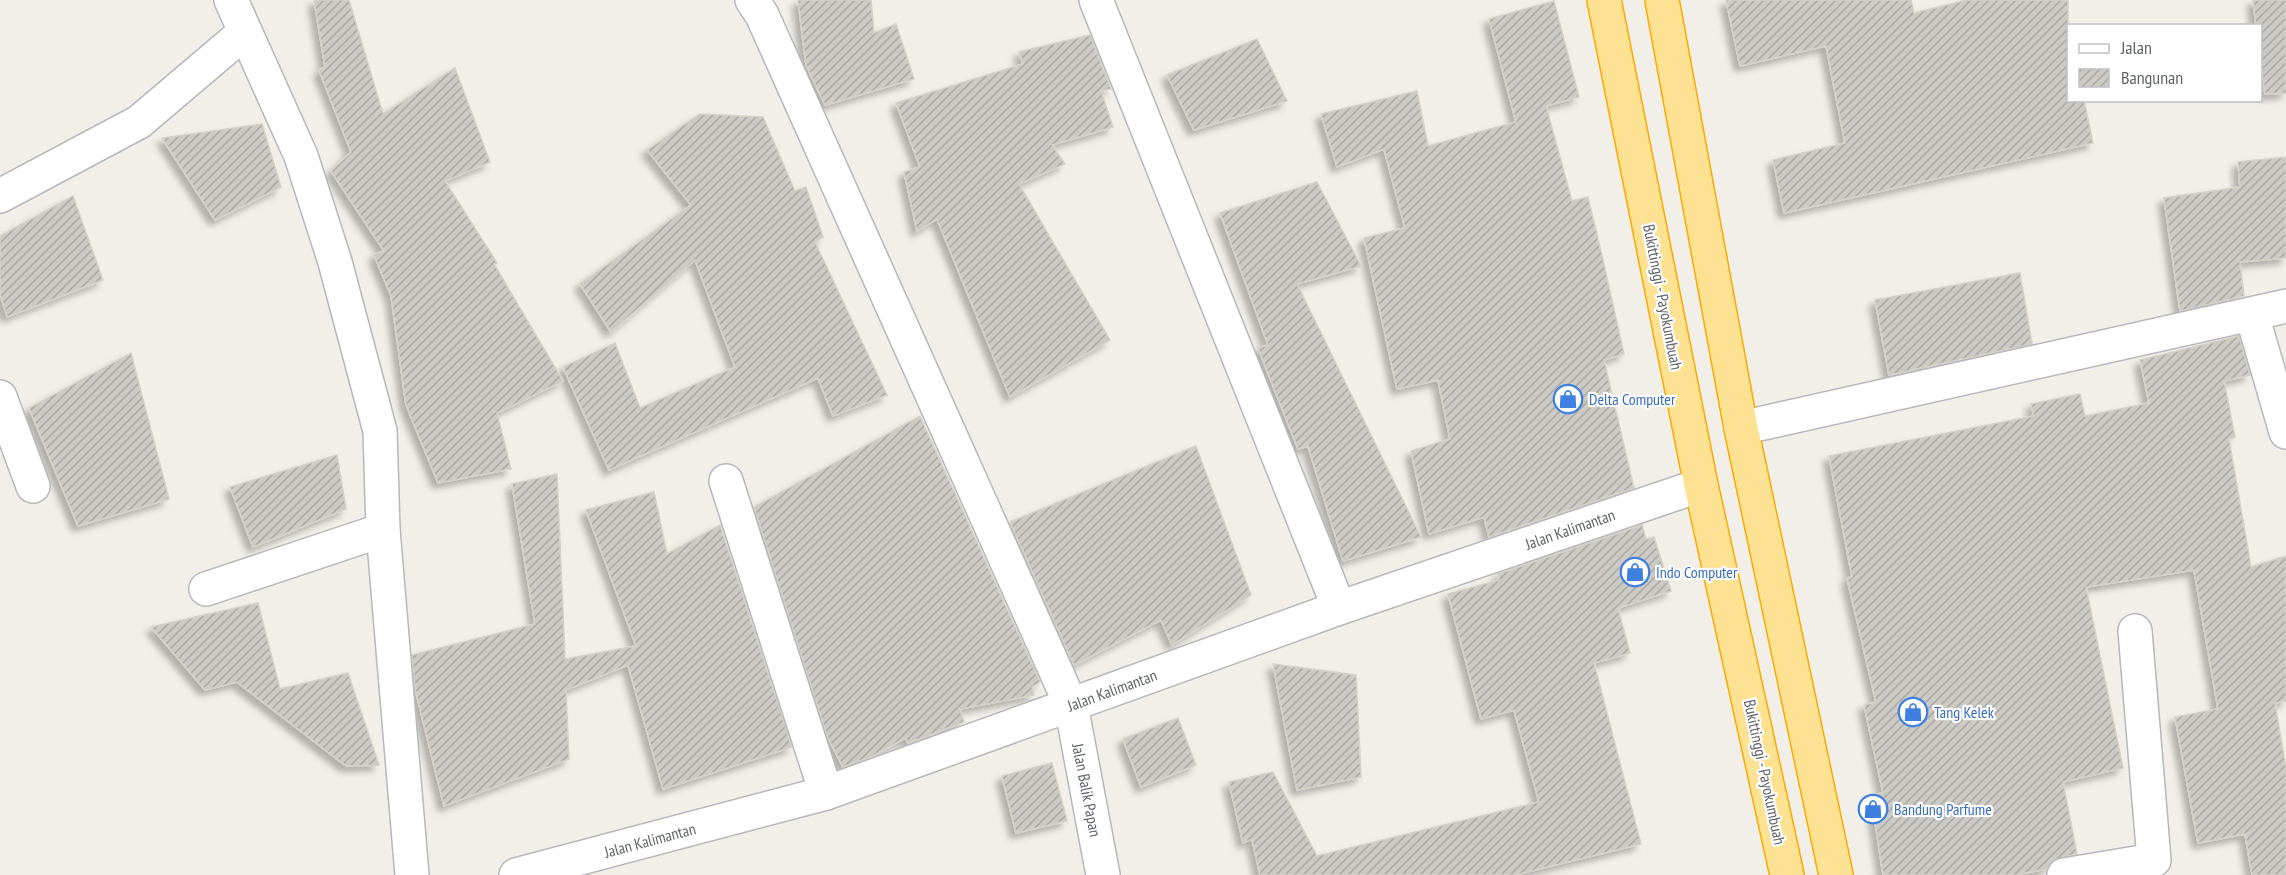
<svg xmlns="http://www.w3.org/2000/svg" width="2286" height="875" font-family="'PT Sans Narrow',sans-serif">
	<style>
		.building { fill: url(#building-hatch); stroke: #d6d1c6; stroke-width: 1.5; filter: url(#shadow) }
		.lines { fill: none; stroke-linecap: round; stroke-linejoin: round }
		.minor-casing { stroke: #b5b8bc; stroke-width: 36 }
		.highway-casing { stroke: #f9ab00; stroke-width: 36 }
		.minor { stroke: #fff; stroke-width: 33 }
		.highway { stroke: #fde293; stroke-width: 33 }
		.labels { text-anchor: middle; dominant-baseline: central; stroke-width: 4.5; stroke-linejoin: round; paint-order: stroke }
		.street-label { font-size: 16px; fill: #5f6368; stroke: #fff }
		.shop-label { font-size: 16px; fill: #366cbe; stroke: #fff; text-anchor: start }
	</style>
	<defs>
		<pattern id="building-hatch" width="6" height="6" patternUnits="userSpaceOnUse" patternTransform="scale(1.5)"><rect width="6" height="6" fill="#cccac5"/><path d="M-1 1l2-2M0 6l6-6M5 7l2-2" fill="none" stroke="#a9a8a4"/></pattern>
		<filter id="shadow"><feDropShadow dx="-5.5" dy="5.5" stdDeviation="3" flood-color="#0004"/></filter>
	</defs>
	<rect width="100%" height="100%" fill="#f1efe8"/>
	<g class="building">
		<path d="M 314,0 L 349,0 L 383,114 L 455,68 L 490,162 L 445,181 L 497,263 L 494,264 L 563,381 L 497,413 L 511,469 L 438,483 L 406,405 L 391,296 L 374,255 L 384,251 L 331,171 L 351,152 L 319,70 L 325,67 Z"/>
		<path d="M 798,0 L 871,0 L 874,33 L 896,24 L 914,79 L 825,105 L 806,65 Z"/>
		<path d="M 1726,0 L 1911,0 L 1914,13 L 1967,0 L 2068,0 L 2068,100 L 2084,100 L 2093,143 L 1784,213 L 1773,160 L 1845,143 L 1826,46 L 1740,66 Z"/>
		<path d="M 2253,0 L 2286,0 L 2286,93 L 2265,94 L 2260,58 L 2260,26 L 2256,26 Z"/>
		<path d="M 1554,1 L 1579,97 L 1546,106 L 1572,201 L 1588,197 L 1603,260 L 1624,354 L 1604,360 L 1634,488 L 1489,537 L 1484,517 L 1429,534 L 1411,451 L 1450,439 L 1438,380 L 1397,389 L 1364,238 L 1405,228 L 1384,149 L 1337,167 L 1321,114 L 1417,91 L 1428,146 L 1516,122 L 1489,19 Z"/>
		<path d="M 1090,35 L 1111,89 L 1101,91 L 1113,127 L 1052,145 L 1065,164 L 1019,184 L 1110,340 L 1010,397 L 937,219 L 917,231 L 904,172 L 920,167 L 896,103 L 1023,64 L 1019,52 Z"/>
		<path d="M 1257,39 L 1287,101 L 1194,130 L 1167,75 Z"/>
		<path d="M 700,114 L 763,117 L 795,191 L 806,187 L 823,237 L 815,242 L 887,395 L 833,416 L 818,378 L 609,470 L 563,367 L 615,343 L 640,408 L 735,367 L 695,260 L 611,332 L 580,284 L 691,205 L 647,150 Z"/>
		<path d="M 262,124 L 281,187 L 215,220 L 162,138 Z"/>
		<path d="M 2286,157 L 2286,258 L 2240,262 L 2244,296 L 2180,311 L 2164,198 L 2240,187 L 2238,162 Z"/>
		<path d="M 1317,182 L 1361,266 L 1297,284 L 1421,537 L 1343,561 L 1308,446 L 1298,449 L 1258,348 L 1268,345 L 1220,213 Z"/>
		<path d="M 73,196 L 103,280 L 7,317 L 0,294 L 0,236 Z"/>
		<path d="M 2020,273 L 2032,344 L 1889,375 L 1875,300 Z"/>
		<path d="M 2239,336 L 2250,375 L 2224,381 L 2235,437 L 2229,439 L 2251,567 L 2286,556 L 2286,701 L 2275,703 L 2286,768 L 2286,875 L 2252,875 L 2245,834 L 2198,843 L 2175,717 L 2218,709 L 2194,570 L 2086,587 L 2123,768 L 2063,782 L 2077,854 L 2053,860 L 2046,869 L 2015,875 L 1883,875 L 1871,795 L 1883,793 L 1864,705 L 1876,702 L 1847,578 L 1852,577 L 1829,456 L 2034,416 L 2031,404 L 2080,394 L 2085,416 L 2149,403 L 2140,360 Z"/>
		<path d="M 131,353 L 169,499 L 78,526 L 29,408 Z"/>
		<path d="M 920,416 L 1040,682 L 1032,687 L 1034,695 L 960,709 L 964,722 L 908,743 L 905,738 L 873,756 L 843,767 L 827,736 L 754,507 Z"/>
		<path d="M 1196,446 L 1251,595 L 1172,645 L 1161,620 L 1074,665 L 1010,522 Z"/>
		<path d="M 337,455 L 346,509 L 253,547 L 230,487 Z"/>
		<path d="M 557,474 L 565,659 L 636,646 L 586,510 L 654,492 L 667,554 L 720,525 L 792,747 L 663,789 L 628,665 L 566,690 L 569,759 L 444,806 L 415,689 L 412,655 L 535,624 L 512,484 Z"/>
		<path d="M 1642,525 L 1646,539 L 1654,537 L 1671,591 L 1618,608 L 1630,653 L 1594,663 L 1641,844 L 1515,875 L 1260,875 L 1252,839 L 1243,843 L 1229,782 L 1273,772 L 1317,856 L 1539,802 L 1514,710 L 1481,719 L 1448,594 L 1499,580 L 1498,574 Z"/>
		<path d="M 258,603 L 280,689 L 348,673 L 379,765 L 346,766 L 237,682 L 205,690 L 151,627 Z"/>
		<path d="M 1273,664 L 1356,675 L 1361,777 L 1297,790 Z"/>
		<path d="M 1178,718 L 1196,765 L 1141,787 L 1123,739 Z"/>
		<path d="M 1052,763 L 1067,821 L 1016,833 L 1002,776 Z"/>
	</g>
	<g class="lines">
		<g class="minor-casing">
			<g id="minor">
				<path d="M 231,0 L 301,156 L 335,262 L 380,431 L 383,530 L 412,875"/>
				<path d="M 752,0 L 762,15 L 1071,705 L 1103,875"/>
				<path d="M 1096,0 L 1339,608"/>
				<path d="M 0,196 L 139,122 L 245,32"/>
				<path d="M 2252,315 L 2286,432"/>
				<path d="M 0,397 L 33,486"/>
				<path d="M 1741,428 L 2286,306"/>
				<path d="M 726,481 L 826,793"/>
				<path d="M 206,589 L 383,530"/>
				<path d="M 516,875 L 826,793 L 1339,608 L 1701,485"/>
				<path d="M 2064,875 L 2154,860 L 2135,631"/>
			</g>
		</g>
		<g class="highway-casing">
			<g id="highway">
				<path d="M 1604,0 L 1701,485 L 1787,875"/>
				<path d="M 1662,0 L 1741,428 L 1836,875"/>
			</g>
		</g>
		<use href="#minor" class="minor"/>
		<use href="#highway" class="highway"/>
	</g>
	<defs>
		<g id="shop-ring" transform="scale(1.5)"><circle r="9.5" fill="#fff" stroke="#3f7fe0" stroke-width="1.5"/><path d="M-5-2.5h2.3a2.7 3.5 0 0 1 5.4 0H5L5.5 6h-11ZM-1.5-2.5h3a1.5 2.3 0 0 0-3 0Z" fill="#3f7fe0"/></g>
	</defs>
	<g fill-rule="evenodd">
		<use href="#shop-ring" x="1568" y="399"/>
		<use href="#shop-ring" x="1635" y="572"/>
		<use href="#shop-ring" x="1913" y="712"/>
		<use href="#shop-ring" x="1873" y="809"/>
	</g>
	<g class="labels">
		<g class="street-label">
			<text transform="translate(1663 297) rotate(79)">Bukittinggi - Payokumbuah</text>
			<text transform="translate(1570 529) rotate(-19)">Jalan Kalimantan</text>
			<text transform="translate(1112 690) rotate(-20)">Jalan Kalimantan</text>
			<text transform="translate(1765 772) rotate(78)">Bukittinggi - Payokumbuah</text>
			<text transform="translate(1087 790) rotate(79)">Jalan Balik Papan</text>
			<text transform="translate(650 840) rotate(-15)">Jalan Kalimantan</text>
		</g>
		<g class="shop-label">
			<text x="1589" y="399">Delta Computer</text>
			<text x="1656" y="572">Indo Computer</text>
			<text x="1934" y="712">Tang Kelek</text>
			<text x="1894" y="809">Bandung Parfume</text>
		</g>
	</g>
	<rect x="2067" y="24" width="195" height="78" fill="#ffffff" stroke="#bfc1c3" stroke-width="1.5"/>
	<rect x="2079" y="44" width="30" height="9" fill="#ffffff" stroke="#bfc1c3" stroke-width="1.5"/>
	<text x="2121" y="54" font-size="18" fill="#5f6368">Jalan</text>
	<rect x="2079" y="69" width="30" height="18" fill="url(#building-hatch)" stroke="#bfc1c3" stroke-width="1.5"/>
	<text x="2121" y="84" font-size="18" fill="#5f6368">Bangunan</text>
</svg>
